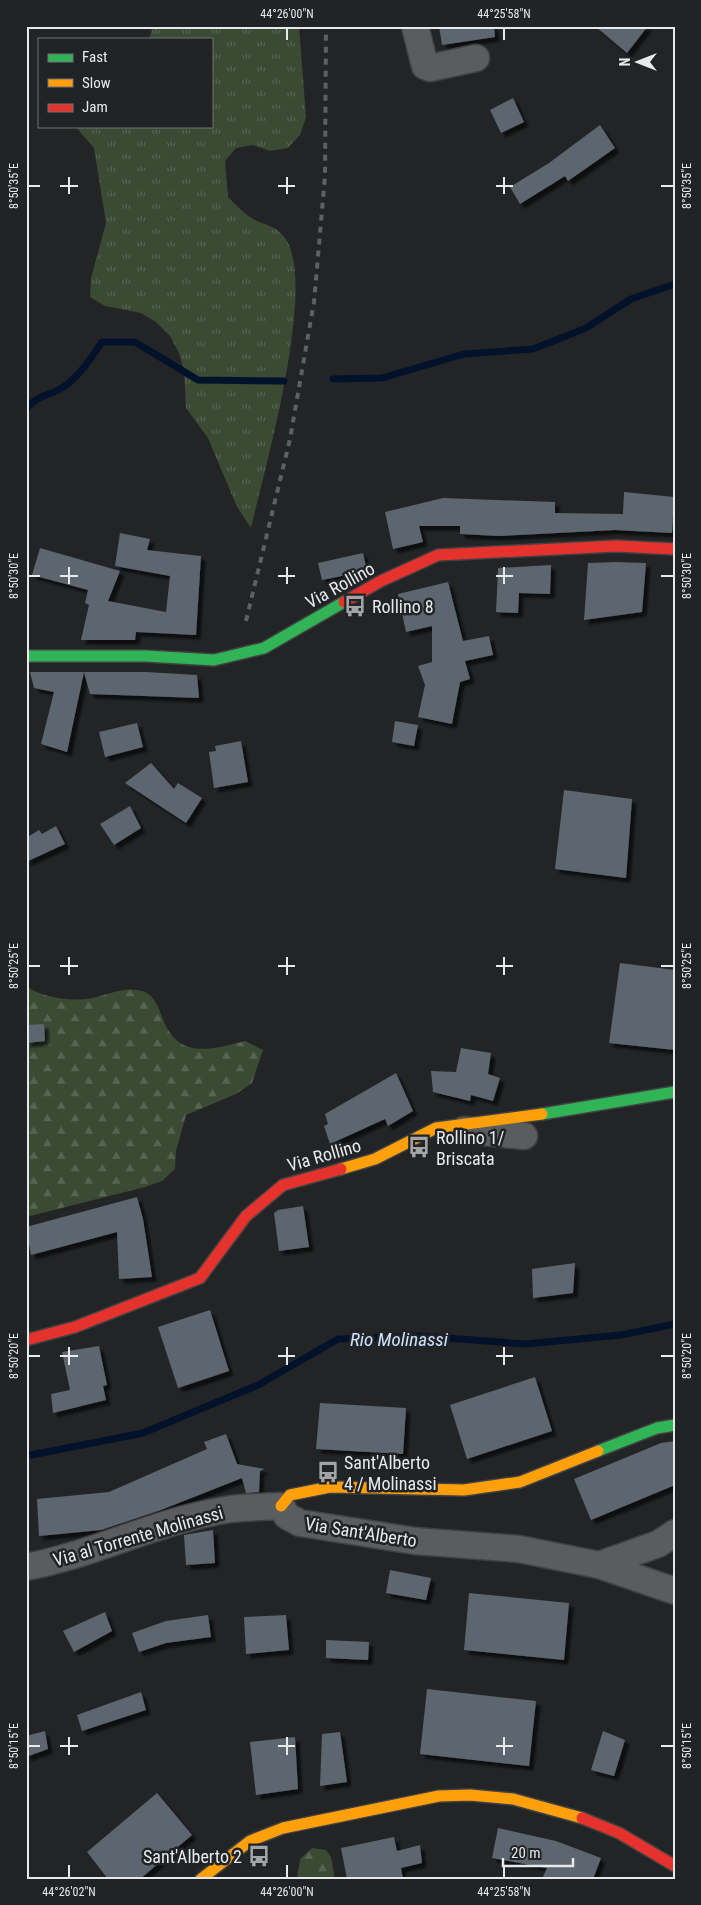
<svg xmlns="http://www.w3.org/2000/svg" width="701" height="1905" font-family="'Roboto Condensed',sans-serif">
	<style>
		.grass { fill: url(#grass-tufts) }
		.forest { fill: url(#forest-firs) }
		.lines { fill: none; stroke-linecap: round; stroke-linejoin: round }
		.stream { stroke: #03122b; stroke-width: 7 }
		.building { fill: #5d656e; filter: url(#shadow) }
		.street-casing { stroke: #404143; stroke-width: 29 }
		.fast-casing { stroke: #404143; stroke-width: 14 }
		.slow-casing { stroke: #404143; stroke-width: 14 }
		.jam-casing { stroke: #404143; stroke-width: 14 }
		.street { stroke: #5b5c5e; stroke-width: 26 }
		.fast { stroke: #30b455; stroke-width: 11 }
		.slow { stroke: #ff9f0a; stroke-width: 11 }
		.jam { stroke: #e5322d; stroke-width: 11 }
		.rail { stroke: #5e6062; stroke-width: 4; stroke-dasharray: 6 6; stroke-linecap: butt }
		.ticks { fill: none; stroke: #e7e9eb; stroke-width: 2 }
		.labels { text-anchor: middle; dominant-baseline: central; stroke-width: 5; stroke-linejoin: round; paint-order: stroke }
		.street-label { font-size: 18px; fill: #e7e9eb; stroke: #212427 }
		.poi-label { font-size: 18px; fill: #e7e9eb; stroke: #212427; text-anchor: start }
		.water-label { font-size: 19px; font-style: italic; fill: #cee2fd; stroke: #212427 }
		.neatline { fill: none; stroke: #e7e9eb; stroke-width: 2 }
		.ticks-label { font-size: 12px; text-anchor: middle; fill: #e7e9eb }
	</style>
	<defs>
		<pattern id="grass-tufts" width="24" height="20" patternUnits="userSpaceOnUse" patternTransform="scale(1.25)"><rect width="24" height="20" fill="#3a4a33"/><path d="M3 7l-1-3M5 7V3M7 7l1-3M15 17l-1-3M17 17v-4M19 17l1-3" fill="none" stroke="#566451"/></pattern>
		<pattern id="forest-firs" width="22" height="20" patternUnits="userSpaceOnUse" patternTransform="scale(1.25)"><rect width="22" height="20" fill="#3a4a33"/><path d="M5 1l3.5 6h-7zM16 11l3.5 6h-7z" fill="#566451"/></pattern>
		<filter id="shadow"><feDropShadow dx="4.5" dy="4.5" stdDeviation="1" flood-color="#0009"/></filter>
	</defs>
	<rect width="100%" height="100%" fill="#222426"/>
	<path class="grass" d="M 153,26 L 299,26 L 306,117 L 300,135 L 288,148 L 270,151 L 253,145 L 236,148 L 225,161 L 228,197 C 236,205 246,216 257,221 C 269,226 277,227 285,238 C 318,283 264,472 251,528 L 237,507 L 208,438 L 186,408 L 184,371 L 179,353 L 170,336 L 156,322 L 141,313 L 105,306 L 90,297 L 91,278 L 106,223 L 94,148 L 75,126 L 211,126 L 211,39 L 149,39 Z"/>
	<g class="forest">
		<path d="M 26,986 C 43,998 72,1002 93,998 C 109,994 128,985 145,992 C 154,996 159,1008 162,1017 C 178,1060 209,1050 245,1041 L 263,1050 L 252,1083 L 236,1094 L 186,1115 L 176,1151 L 175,1169 L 162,1181 L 145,1187 L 26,1217 Z"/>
		<path d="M 312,1848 L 326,1850 L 331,1857 L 335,1879 L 297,1879 L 300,1859 Z"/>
	</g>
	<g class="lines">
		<g class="stream">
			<path d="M 333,379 L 382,378 L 464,354 L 533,349 L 586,328 L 631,299 L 675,284"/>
			<path d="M 26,409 C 38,395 45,397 60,389 C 77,380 91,358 102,342 L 135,342 L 198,380 L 284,381"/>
			<path d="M 26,1456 L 143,1433 L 258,1385 L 338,1339 L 420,1336 L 525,1344 L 621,1335 L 675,1324"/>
		</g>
	</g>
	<g class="building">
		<path d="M 439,26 L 494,26 L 495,37 L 442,45 Z"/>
		<path d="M 595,26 L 648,26 L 627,53 Z"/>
		<path d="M 513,98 L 524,122 L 501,133 L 490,110 Z"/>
		<path d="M 600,125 L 615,148 L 568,181 L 565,176 L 520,204 L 510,187 L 549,163 Z"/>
		<path d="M 624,492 L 674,497 L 672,533 L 615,530 L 499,536 L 460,534 L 460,526 L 419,526 L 423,542 L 393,549 L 385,512 L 443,498 L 555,502 L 555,513 L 623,514 Z"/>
		<path d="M 120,533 L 150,539 L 147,550 L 201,556 L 196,635 L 136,632 L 135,640 L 81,640 L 89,605 L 85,603 L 88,590 L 32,575 L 40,548 L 120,571 L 108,601 L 166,612 L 170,576 L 115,566 Z"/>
		<path d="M 363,553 L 367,571 L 322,580 L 318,563 Z"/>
		<path d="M 616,562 L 646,563 L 642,612 L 584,620 L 588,563 Z"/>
		<path d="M 551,565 L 550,594 L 519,593 L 518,613 L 496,612 L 498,568 Z"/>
		<path d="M 448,582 L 463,641 L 489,636 L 493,655 L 465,661 L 470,679 L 460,682 L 452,724 L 418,717 L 425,685 L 418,666 L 432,662 L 432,626 L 406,632 L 398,594 Z"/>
		<path d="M 30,672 L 146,672 L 197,675 L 199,698 L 90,694 L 84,672 L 67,752 L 41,744 L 54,692 L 34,688 Z"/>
		<path d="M 395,721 L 418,725 L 414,746 L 392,742 Z"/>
		<path d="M 137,723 L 143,747 L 105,757 L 99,732 Z"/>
		<path d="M 241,741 L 248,782 L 214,788 L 209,752 L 216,751 L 215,746 Z"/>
		<path d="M 151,763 L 174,789 L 178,783 L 202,798 L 186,823 L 125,783 Z"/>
		<path d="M 564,790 L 632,799 L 626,878 L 555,869 Z"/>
		<path d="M 130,806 L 141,828 L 114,845 L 100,824 Z"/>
		<path d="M 56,826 L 65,844 L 26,862 L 26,838 L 39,830 L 42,834 Z"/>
		<path d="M 620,963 L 675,970 L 675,1050 L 609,1043 Z"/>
		<path d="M 44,1024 L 45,1041 L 26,1043 L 26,1025 Z"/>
		<path d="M 461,1048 L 491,1053 L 488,1074 L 500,1078 L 493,1101 L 471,1095 L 470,1101 L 433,1092 L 431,1071 L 456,1072 Z"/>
		<path d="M 396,1073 L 413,1111 L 388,1126 L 385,1119 L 330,1144 L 324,1126 L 328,1124 L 325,1114 Z"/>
		<path d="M 137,1197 L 143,1219 L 152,1277 L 119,1279 L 117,1232 L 31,1255 L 26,1227 Z"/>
		<path d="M 303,1206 L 309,1247 L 279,1251 L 274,1213 L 278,1210 Z"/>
		<path d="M 575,1263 L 573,1293 L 533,1298 L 532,1269 Z"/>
		<path d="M 210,1310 L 229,1371 L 178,1388 L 158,1327 Z"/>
		<path d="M 99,1346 L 107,1385 L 103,1386 L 106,1400 L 53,1413 L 51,1394 L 70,1390 L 62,1352 Z"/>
		<path d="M 535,1377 L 552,1431 L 467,1459 L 450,1405 Z"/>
		<path d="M 320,1403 L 406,1408 L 403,1454 L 316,1449 Z"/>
		<path d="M 226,1434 L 237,1464 L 265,1469 L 260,1471 L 259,1492 L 246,1493 L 242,1478 L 161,1510 L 101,1530 L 39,1536 L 37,1499 L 109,1492 L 207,1449 L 204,1442 Z"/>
		<path d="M 675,1441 L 675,1485 L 591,1520 L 574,1479 L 661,1443 Z"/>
		<path d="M 213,1530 L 215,1563 L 186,1565 L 184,1535 Z"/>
		<path d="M 390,1570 L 431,1578 L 426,1600 L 386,1593 Z"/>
		<path d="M 469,1593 L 569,1603 L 564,1660 L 464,1650 Z"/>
		<path d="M 105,1612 L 112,1631 L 74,1652 L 63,1631 Z"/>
		<path d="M 208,1615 L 211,1637 L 166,1643 L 139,1652 L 132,1633 L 166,1621 Z"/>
		<path d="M 286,1615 L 289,1650 L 246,1654 L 244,1617 Z"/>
		<path d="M 326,1640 L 369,1642 L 368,1660 L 326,1658 Z"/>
		<path d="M 427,1689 L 536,1701 L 529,1766 L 420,1754 Z"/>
		<path d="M 141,1692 L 146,1710 L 82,1731 L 77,1715 Z"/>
		<path d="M 45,1731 L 48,1749 L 26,1757 L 26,1736 Z"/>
		<path d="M 603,1731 L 625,1740 L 614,1776 L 591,1770 Z"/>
		<path d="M 340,1732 L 347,1782 L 320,1786 L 322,1734 Z"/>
		<path d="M 295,1737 L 298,1789 L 256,1795 L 250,1742 Z"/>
		<path d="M 157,1793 L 192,1835 L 140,1879 L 108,1879 L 87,1852 Z"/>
		<path d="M 498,1828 L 556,1841 L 601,1858 L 593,1879 L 542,1879 L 547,1868 L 492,1858 Z"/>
		<path d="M 394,1837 L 397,1851 L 420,1845 L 422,1863 L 401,1868 L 403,1879 L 347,1879 L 341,1848 Z"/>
	</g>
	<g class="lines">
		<g class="street-casing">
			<g id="street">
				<path d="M 415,26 L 425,66 L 430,68 L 476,58"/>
				<path d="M 464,1130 L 524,1136"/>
				<path d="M 599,1565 L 658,1544 L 675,1533"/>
				<path d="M 26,1567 C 96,1554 161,1519 231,1509 C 247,1507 264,1507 281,1506 L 287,1516 L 300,1523 L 415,1541 L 519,1549 L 599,1565 L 675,1591"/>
			</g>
		</g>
		<g class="fast-casing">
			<g id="fast">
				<path d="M 26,656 L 146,656 L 214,660 L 264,648 L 344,602"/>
				<path d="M 542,1114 L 675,1092"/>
				<path d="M 598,1451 L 657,1428 L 675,1425"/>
			</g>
		</g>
		<g class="slow-casing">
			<g id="slow">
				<path d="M 341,1169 L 375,1159 L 436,1128 L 542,1114"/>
				<path d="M 281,1506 L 290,1495 L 330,1487 L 464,1490 L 520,1482 L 598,1451"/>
				<path d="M 201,1879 L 250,1841 L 283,1828 L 439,1796 L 470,1795 L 513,1799 L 582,1818"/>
			</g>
		</g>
		<g class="jam-casing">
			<g id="jam">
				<path d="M 344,602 L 381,581 L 438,555 L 616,546 L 675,549"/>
				<path d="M 26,1340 L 75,1327 L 200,1278 L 246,1216 L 283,1185 L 341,1169"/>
				<path d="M 582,1818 L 619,1833 L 675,1866"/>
			</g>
		</g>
		<use href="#street" class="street"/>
		<use href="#fast" class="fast"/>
		<use href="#slow" class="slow"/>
		<use href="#jam" class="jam"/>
		<path class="rail" d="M 246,621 L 290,439 L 314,302 L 325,176 L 326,26"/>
	</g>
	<path class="ticks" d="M 287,28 L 287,40M 504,28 L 504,40M 69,177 L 69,194M 287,177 L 287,194M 504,177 L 504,194M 28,186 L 40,186M 60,186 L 78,186M 278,186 L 295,186M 496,186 L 513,186M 661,186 L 674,186M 69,567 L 69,584M 287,567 L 287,584M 504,567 L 504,584M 28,576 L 40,576M 60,576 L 78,576M 278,576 L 295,576M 496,576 L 513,576M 661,576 L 674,576M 69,957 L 69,975M 287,957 L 287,975M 504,957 L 504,975M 28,966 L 40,966M 60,966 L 78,966M 278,966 L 295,966M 496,966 L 513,966M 661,966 L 674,966M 69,1347 L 69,1365M 287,1347 L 287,1365M 504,1347 L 504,1365M 28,1356 L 40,1356M 60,1356 L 78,1356M 278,1356 L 295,1356M 496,1356 L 513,1356M 661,1356 L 674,1356M 69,1737 L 69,1755M 287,1737 L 287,1755M 504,1737 L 504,1755M 28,1746 L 40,1746M 60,1746 L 78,1746M 278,1746 L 295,1746M 496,1746 L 513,1746M 661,1746 L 674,1746M 69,1865 L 69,1878M 287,1865 L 287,1878M 504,1865 L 504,1878"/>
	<defs>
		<g id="bus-bare" transform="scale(1.725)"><path d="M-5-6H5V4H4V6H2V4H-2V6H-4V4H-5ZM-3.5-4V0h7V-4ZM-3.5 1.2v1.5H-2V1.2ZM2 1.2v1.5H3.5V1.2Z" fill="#a2a4a6" stroke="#212427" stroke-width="2.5" paint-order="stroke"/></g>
	</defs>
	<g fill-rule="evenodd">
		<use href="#bus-bare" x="355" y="606"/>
		<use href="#bus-bare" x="419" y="1147"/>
		<use href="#bus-bare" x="328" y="1472"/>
		<use href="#bus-bare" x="259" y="1856"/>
	</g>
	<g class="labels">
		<g class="street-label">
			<text transform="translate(340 585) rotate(-29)">Via Rollino</text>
			<text transform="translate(324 1155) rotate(-16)">Via Rollino</text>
			<text transform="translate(361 1532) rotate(9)">Via Sant'Alberto</text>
			<text transform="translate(138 1536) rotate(-16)">Via al Torrente Molinassi</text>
		</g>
		<g class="poi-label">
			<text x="372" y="606">Rollino 8</text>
			<text x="436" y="1137">Rollino 1/<tspan x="436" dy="21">Briscata</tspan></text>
			<text x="344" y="1462">Sant'Alberto<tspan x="344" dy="21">4 / Molinassi</tspan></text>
			<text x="242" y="1856" text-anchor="end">Sant'Alberto 2</text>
		</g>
		<g class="water-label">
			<text x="399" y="1339">Rio Molinassi</text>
		</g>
	</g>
	<rect width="701" height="1905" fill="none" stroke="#212427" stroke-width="55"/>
	<rect x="38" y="38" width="175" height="90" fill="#212427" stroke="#707375"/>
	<rect x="48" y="54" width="25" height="8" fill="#30b455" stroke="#707375"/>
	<text x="82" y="62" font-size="15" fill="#e7e9eb">Fast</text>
	<rect x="48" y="79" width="25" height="8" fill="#ff9f0a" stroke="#707375"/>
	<text x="82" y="88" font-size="15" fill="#e7e9eb">Slow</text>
	<rect x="48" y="104" width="25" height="8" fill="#e5322d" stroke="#707375"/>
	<text x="82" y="112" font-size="15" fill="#e7e9eb">Jam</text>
	<g transform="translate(638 62) rotate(270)" stroke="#212427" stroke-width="4" paint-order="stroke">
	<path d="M0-4L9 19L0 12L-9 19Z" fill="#e7e9eb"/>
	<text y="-8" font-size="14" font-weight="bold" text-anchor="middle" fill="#e7e9eb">N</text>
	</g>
	<path d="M503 1858v8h70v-8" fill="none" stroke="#e7e9eb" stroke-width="2.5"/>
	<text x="511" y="1858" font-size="15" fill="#e7e9eb" stroke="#212427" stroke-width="4" paint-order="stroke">20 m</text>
	<rect x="28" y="28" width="646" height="1850" class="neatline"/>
	<g class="ticks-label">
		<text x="287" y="18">44°26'00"N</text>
		<text x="504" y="18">44°25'58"N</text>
		<text transform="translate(687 186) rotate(-90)" y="4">8°50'35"E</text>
		<text transform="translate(14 186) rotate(-90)" y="4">8°50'35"E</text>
		<text transform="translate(687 576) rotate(-90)" y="4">8°50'30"E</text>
		<text transform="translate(14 576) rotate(-90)" y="4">8°50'30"E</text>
		<text transform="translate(687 966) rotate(-90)" y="4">8°50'25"E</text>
		<text transform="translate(14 966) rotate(-90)" y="4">8°50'25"E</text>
		<text transform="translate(687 1356) rotate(-90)" y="4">8°50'20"E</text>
		<text transform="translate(14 1356) rotate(-90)" y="4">8°50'20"E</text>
		<text transform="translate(687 1746) rotate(-90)" y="4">8°50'15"E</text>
		<text transform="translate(14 1746) rotate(-90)" y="4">8°50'15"E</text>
		<text x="69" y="1896">44°26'02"N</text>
		<text x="287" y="1896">44°26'00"N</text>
		<text x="504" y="1896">44°25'58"N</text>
	</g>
</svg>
